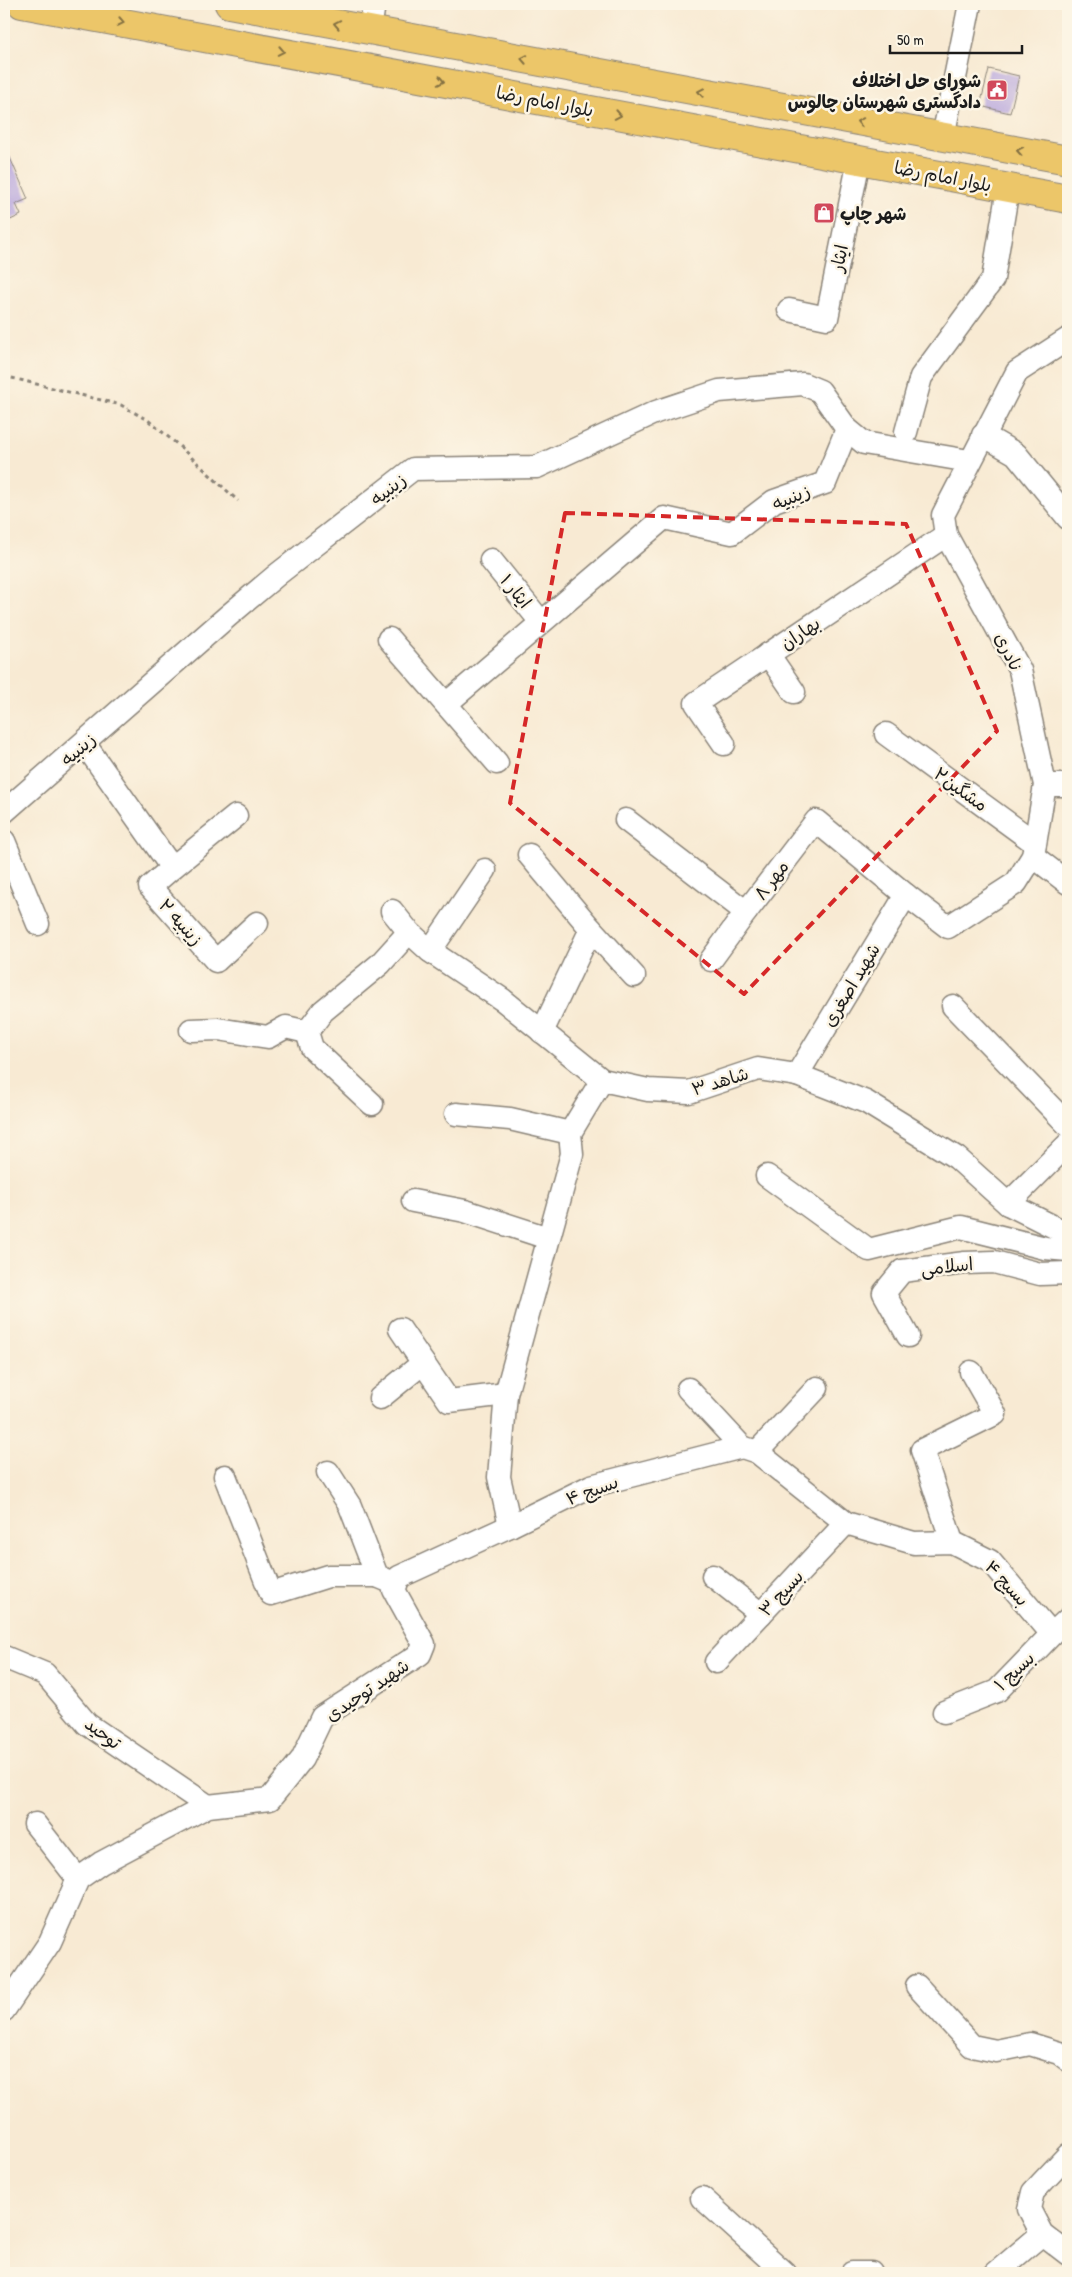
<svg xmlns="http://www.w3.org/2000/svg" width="1072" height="2277" font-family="'Patrick Hand','Playpen Sans Arabic',sans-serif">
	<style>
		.building { fill: #b4a2dd }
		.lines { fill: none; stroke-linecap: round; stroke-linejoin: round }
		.minor-casing { stroke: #8a8378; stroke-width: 25 }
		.major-casing { stroke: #8a8378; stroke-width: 30 }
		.path { stroke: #8a8378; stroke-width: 3; stroke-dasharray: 4 4; stroke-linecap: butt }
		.minor { stroke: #fff; stroke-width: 22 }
		.major { stroke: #ecc669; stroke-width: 28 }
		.oneway { stroke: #847142 }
		.marked { fill: none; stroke: #d62828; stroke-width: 4; stroke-dasharray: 10 6; stroke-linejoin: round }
		.labels { text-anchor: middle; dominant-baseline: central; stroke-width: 5; stroke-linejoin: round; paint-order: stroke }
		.poi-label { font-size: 18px; font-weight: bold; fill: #1c1c1c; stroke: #fcf5e5; text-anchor: end }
		.street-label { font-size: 18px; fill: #1c1c1c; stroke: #fcf5e5 }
	</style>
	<rect width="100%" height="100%" fill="#fcf5e5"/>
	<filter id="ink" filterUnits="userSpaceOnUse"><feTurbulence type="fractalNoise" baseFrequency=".02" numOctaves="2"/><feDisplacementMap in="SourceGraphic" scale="10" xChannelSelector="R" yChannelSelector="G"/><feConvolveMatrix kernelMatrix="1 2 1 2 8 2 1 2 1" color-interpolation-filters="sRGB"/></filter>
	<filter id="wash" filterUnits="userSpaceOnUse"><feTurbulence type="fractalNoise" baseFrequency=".0096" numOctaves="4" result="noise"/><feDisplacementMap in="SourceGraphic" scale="20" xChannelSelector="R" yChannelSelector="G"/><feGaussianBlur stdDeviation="1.12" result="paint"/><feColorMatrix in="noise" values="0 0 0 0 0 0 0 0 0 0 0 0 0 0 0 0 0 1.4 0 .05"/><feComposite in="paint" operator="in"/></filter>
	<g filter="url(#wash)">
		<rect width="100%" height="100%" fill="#f8ead3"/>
		<g id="blocks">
			<g class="building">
				<path d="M 989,69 L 1019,76 L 1010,113 L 980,106 Z"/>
				<path d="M 4,144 L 28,199 L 16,204 L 21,215 L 4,223 Z"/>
			</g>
		</g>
	</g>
	<g filter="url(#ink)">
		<use href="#blocks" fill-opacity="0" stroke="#8a8378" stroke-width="1"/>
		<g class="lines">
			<g class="minor-casing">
				<g id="minor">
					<path d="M 370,30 L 374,4"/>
					<path d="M 943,137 L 970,4"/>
					<path d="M 789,310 L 827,318 L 859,160"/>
					<path d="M 906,432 L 921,377 L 993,279 L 1008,188"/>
					<path d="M 983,435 L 1016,454 L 1068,518"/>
					<path d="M 491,560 L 541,622"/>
					<path d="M 389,639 L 497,763"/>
					<path d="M 768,654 L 794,692"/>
					<path d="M 446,704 L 664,518 L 732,533 L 774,501 L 825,483 L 847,429"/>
					<path d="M 886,734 L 1035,843"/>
					<path d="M 84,743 L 172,868 L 150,887 L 216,961 L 257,923"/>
					<path d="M 724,744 L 696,703 L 946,535"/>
					<path d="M 1045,785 L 1068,785"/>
					<path d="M 4,812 L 228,616 L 278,574 L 413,469 L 537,467 L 656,412 L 719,391 L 803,384 L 820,391 L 847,429 L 864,443 L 969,461"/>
					<path d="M 626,820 L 746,912 L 816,821 L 906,895 L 948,927 L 1016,883 L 1033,856 L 1045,785 L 1020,670 L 946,535 L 943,515 L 1017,372 L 1068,339"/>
					<path d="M 4,841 L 38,924"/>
					<path d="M 529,855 L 591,929 L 542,1032"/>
					<path d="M 1033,856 L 1068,883"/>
					<path d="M 172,868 L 236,816"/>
					<path d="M 392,911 L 409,932"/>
					<path d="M 591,929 L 634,976"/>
					<path d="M 430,951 L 485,870"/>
					<path d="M 711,960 L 746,912"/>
					<path d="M 953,1006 L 1068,1125"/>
					<path d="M 191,1030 L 218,1029 L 268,1037 L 286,1027 L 307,1032"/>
					<path d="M 797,1075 L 906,895"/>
					<path d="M 602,1080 L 570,1133 L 572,1154 L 506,1394 L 499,1477 L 510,1526 L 591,1486 L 742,1447 L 757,1452 L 846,1523 L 914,1543 L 952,1542 L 990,1561 L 1052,1634 L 1068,1619"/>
					<path d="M 372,1104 L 312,1048 L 307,1032 L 323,1011 L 380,964 L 409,932 L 430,951 L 503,1000 L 602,1080 L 648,1090 L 689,1092 L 758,1069 L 797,1075 L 866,1102 L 957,1158 L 1008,1204 L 1068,1234"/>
					<path d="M 456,1114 L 510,1119 L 570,1133"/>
					<path d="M 767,1176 L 869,1250 L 961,1227 L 1045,1248 L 1068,1250"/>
					<path d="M 413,1201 L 465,1211 L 548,1238"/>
					<path d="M 1008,1204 L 1068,1144"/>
					<path d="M 400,1329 L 449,1401 L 506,1394"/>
					<path d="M 908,1336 L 884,1293 L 902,1271 L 965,1263 L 994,1262 L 1040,1274 L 1068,1273"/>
					<path d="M 688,1389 L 742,1447"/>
					<path d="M 380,1398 L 423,1363"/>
					<path d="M 757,1452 L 817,1388"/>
					<path d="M 328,1472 L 350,1506 L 377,1576 L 389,1581"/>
					<path d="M 225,1476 L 271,1594 L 328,1576 L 377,1576"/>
					<path d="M 952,1542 L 922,1450 L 995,1414 L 971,1372"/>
					<path d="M 713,1576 L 761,1614"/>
					<path d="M 4,1657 L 45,1674 L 87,1724 L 208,1806"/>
					<path d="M 716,1662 L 846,1523"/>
					<path d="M 944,1712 L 997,1691 L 1052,1634"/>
					<path d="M 35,1824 L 78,1879"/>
					<path d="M 917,1986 L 972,2046 L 996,2051 L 1030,2044 L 1059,2053 L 1068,2060"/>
					<path d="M 4,2010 L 50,1942 L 78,1879 L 101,1863 L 208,1806 L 270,1799 L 302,1759 L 322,1717 L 420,1654 L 424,1644 L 394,1590 L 399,1577 L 510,1526"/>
					<path d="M 1068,2155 L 1033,2192 L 1029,2209 L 1042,2234 L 1068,2254"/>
					<path d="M 702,2198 L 785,2273"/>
					<path d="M 852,2273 L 871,2273"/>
					<path d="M 996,2273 L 1042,2234"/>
				</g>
			</g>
			<g class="major-casing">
				<g id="major">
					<path d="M 22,4 L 1068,199"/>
					<path d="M 229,4 L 1068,160"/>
				</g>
			</g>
			<path class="path" d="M 4,376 L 121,405 L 149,421 L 178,445 L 238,501"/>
			<use href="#minor" class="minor"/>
			<use href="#major" class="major"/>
		</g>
		<defs><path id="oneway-chevron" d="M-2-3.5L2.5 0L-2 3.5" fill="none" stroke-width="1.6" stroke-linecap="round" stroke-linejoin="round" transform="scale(1.25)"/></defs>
		<g class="oneway">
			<use href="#oneway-chevron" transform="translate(121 22) rotate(11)"/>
			<use href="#oneway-chevron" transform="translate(337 24) rotate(-169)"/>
			<use href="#oneway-chevron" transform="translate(281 51) rotate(11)"/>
			<use href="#oneway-chevron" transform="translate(524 59) rotate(-169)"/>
			<use href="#oneway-chevron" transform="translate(441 81) rotate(11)"/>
			<use href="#oneway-chevron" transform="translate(701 92) rotate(-169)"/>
			<use href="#oneway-chevron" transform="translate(618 115) rotate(11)"/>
			<use href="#oneway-chevron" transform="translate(860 122) rotate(-169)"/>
			<use href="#oneway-chevron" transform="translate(1020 151) rotate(-170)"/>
		</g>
	</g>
	<path class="marked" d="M 565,513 L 906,524 L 997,731 L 744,994 L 510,803 Z"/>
	<defs>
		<g id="civic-square" transform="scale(1.125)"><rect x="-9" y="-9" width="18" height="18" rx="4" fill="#d1495b" stroke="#fcf5e5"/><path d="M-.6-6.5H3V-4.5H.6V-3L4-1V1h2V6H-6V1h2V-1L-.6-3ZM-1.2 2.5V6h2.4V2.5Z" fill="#fff"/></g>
		<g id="shop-square" transform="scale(1.125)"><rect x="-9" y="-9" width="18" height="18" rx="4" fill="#d1495b" stroke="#fcf5e5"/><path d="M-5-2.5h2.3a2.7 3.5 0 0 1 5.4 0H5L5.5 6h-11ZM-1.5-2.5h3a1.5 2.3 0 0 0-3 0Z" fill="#fff"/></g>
	</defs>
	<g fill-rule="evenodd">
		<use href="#civic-square" x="997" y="90"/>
		<use href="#shop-square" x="824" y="213"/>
	</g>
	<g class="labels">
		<g class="poi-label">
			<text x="981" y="80">شورای حل اختلاف<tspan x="981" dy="21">دادگستری شهرستان چالوس</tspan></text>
			<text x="840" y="213" text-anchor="start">شهر چاپ</text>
		</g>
		<g class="street-label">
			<text transform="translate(545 101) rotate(11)">بلوار امام رضا</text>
			<text transform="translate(943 176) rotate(11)">بلوار امام رضا</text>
			<text transform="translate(839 258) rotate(-78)">ایثار</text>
			<text transform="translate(388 489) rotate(-38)">زینبیه</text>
			<text transform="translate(791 497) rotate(-23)">زینبیه</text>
			<text transform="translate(516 591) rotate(51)">ایثار ۱</text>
			<text transform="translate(800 633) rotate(-34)">بهاران</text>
			<text transform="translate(1009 652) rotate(64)">نادری</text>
			<text transform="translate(78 749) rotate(-41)">زینبیه</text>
			<text transform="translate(961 789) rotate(36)">مشگین۲</text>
			<text transform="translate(771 880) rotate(-53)">مهر ۸</text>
			<text transform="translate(181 922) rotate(48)">زینبیه ۲</text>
			<text transform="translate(851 985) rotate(-59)">شهید اصغری</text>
			<text transform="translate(720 1081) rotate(-17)">شاهد ۳</text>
			<text transform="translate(947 1266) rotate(-6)">اسلامی</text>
			<text transform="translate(592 1490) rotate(-20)">بسیج ۴</text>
			<text transform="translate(1007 1583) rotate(47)">بسیج ۴</text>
			<text transform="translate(781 1593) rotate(-47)">بسیج ۳</text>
			<text transform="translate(1014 1671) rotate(-43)">بسیج ۱</text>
			<text transform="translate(367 1690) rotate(-34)">شهید توحیدی</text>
			<text transform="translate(103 1733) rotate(37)">توحید</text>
		</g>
	</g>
	<rect width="1072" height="2277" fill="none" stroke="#fcf5e5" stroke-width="20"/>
	<path d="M890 45v8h132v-8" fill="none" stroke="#1c1c1c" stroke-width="2.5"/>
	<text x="897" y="45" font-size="15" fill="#1c1c1c" stroke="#fcf5e5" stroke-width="4" paint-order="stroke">50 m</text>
</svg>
